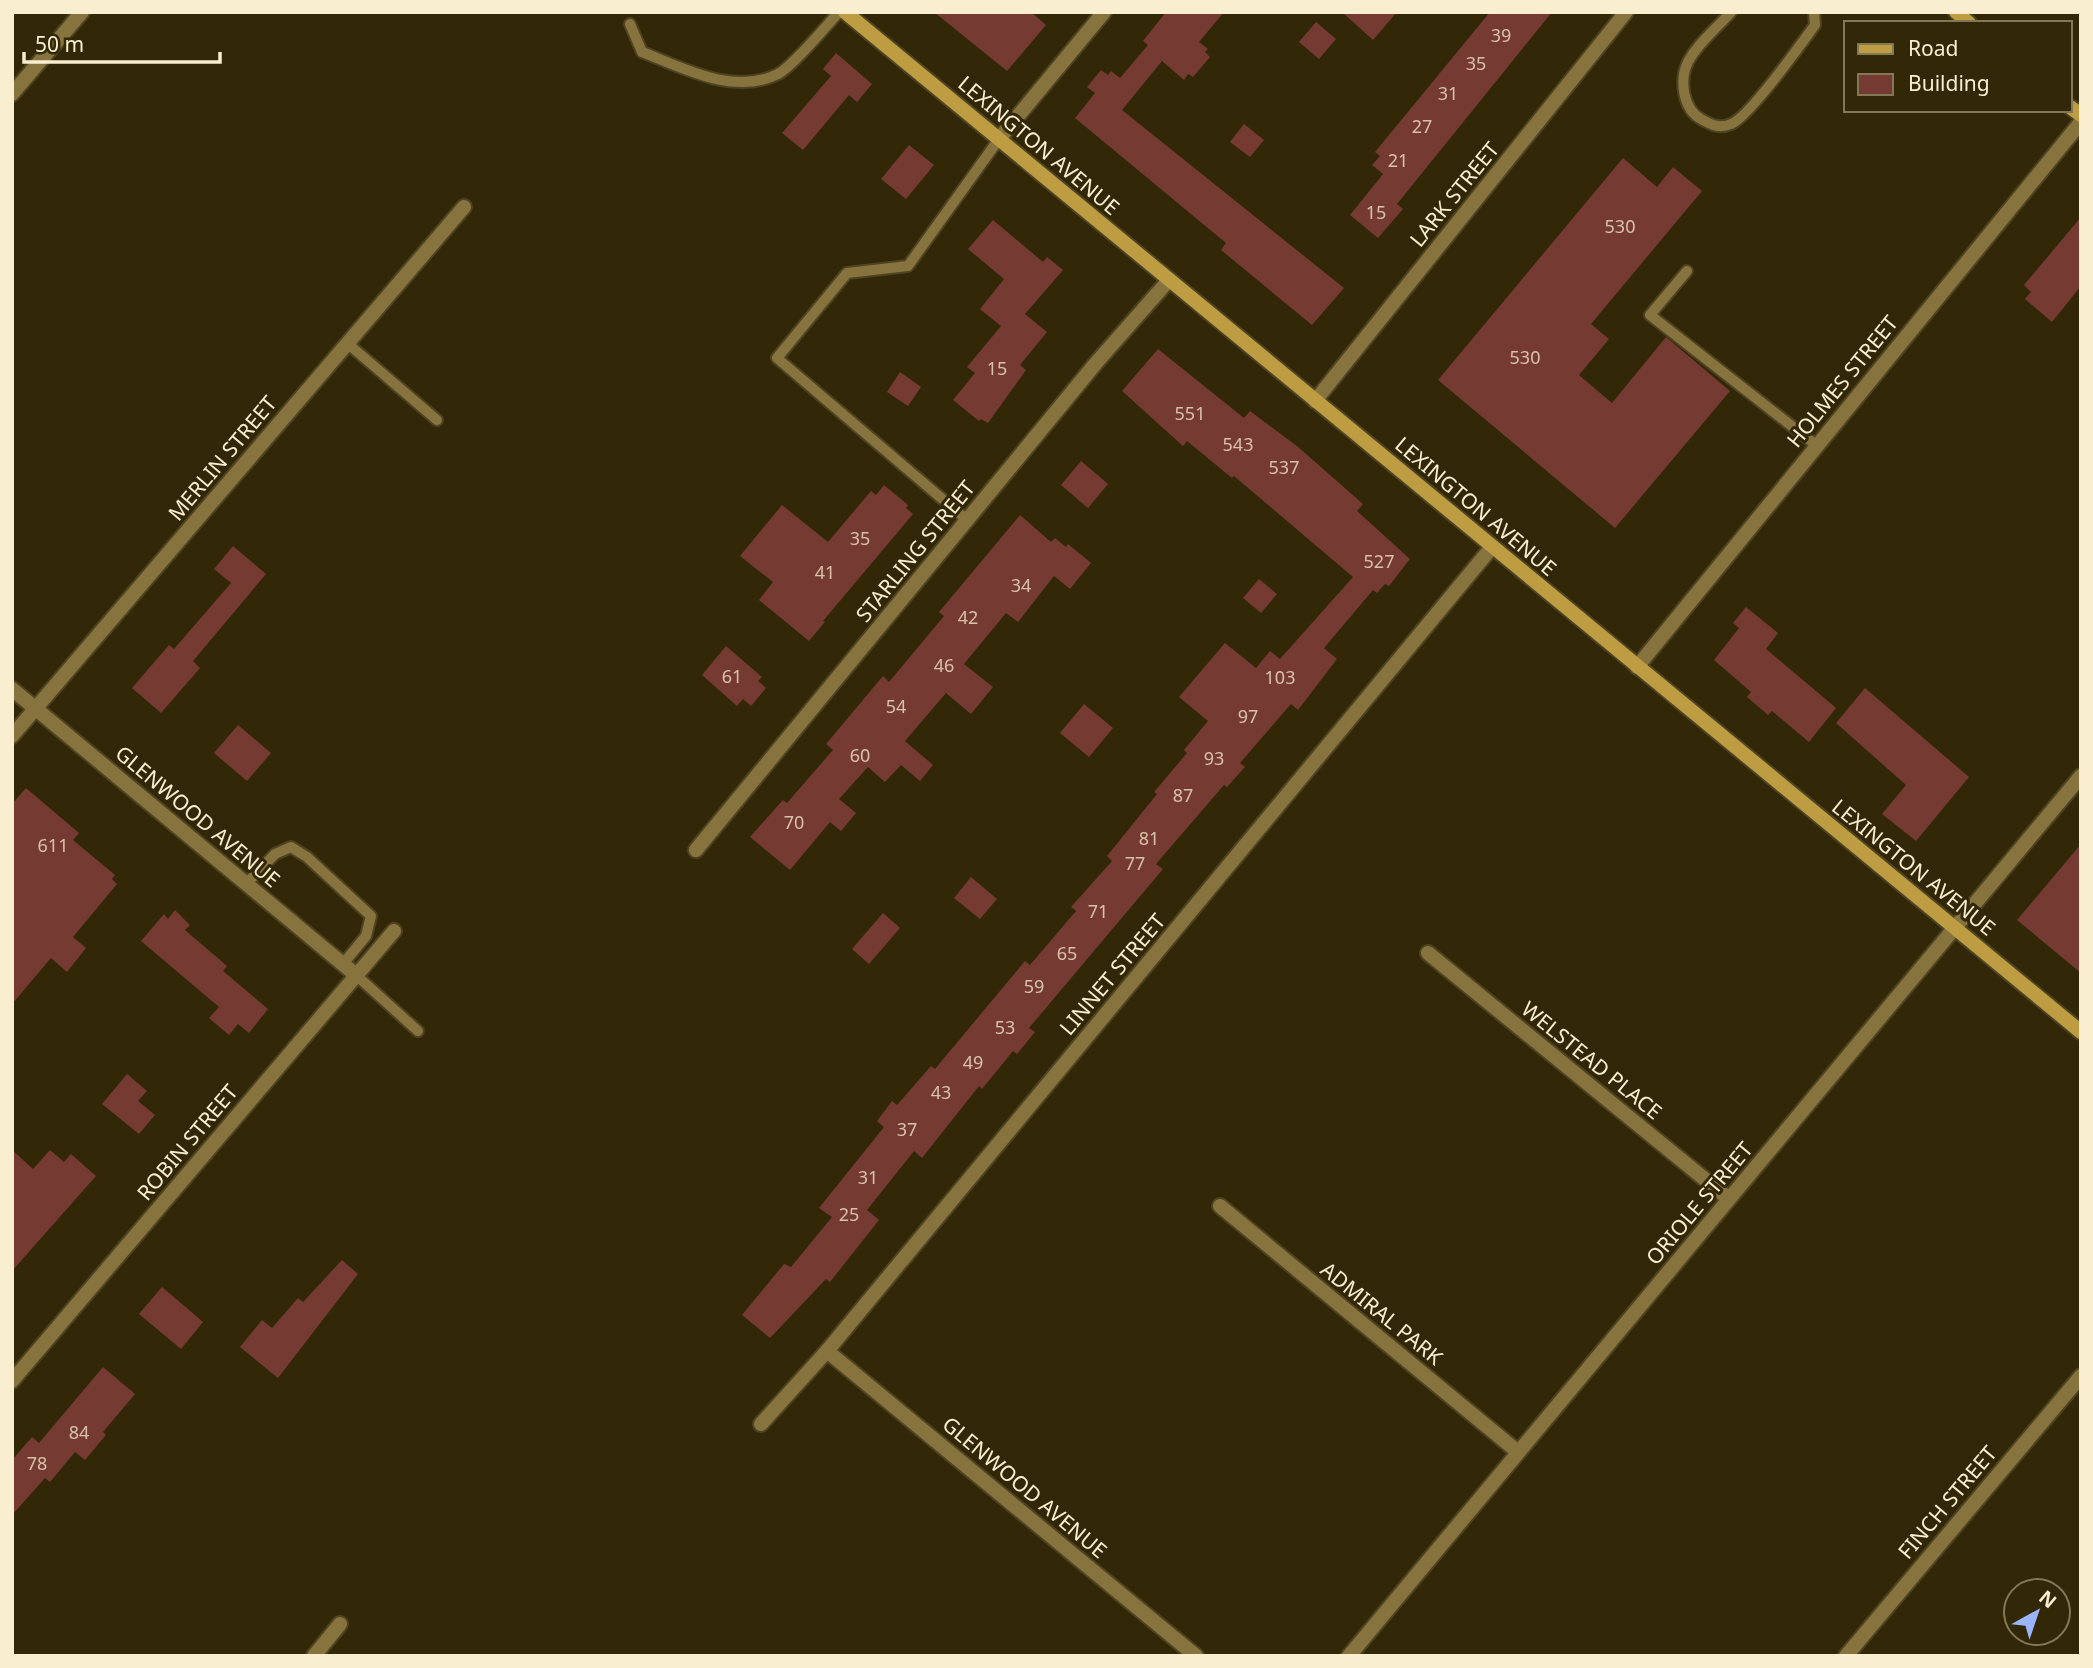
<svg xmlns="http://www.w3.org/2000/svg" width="2093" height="1668" font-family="'Noto Sans',sans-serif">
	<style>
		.building { fill: #753b33 }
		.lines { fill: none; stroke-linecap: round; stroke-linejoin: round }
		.lane-casing { stroke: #4e4322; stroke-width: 14 }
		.street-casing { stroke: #4e4322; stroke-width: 18 }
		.secondary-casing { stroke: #4e4322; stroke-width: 18 }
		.lane { stroke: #87733e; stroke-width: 10 }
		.street { stroke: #87733e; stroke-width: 14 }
		.secondary { stroke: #bd9c42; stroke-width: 14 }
		.labels { text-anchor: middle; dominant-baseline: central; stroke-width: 6; stroke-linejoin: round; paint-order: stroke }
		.number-label { font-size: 18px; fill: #d9c1a9 }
		.street-label { font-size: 21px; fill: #faeed0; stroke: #322706 }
	</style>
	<rect width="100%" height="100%" fill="#322706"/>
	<g class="building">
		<path d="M 934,12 L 1031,12 L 1046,25 L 1007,71 Z"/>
		<path d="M 1166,12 L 1224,12 L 1199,42 L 1208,49 L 1205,52 L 1210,57 L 1193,77 L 1188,74 L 1184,80 L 1162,61 L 1122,110 L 1344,288 L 1312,325 L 1221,250 L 1226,243 L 1075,118 L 1095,93 L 1087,87 L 1101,70 L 1108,75 L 1111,71 L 1120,78 L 1148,45 L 1143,41 Z"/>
		<path d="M 1342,12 L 1397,12 L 1373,40 Z"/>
		<path d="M 1490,12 L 1552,12 L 1397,204 L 1403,209 L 1378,238 L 1350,215 L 1383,174 L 1372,165 L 1380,156 L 1375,152 Z"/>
		<path d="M 1316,22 L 1336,39 L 1319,59 L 1299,42 Z"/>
		<path d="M 836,53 L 872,84 L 857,102 L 849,95 L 803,150 L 782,133 L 831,76 L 823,69 Z"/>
		<path d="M 1244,124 L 1264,140 L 1250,157 L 1230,142 Z"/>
		<path d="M 909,145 L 934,165 L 906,199 L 881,179 Z"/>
		<path d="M 1623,158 L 1657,187 L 1673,167 L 1702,191 L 1591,324 L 1609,339 L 1579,375 L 1612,403 L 1666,337 L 1730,391 L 1615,528 L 1438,380 Z"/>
		<path d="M 2081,217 L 2081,286 L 2052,322 L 2025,299 L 2031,292 L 2024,285 Z"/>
		<path d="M 993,220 L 1043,262 L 1047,257 L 1063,270 L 1025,314 L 1047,332 L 1020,365 L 1026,370 L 988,423 L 981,419 L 979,421 L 953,400 L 975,373 L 967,367 L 1001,326 L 980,309 L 1004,279 L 968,249 Z"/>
		<path d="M 1158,349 L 1244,418 L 1250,411 L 1297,446 L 1363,504 L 1357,511 L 1410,559 L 1389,586 L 1385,584 L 1377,593 L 1373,590 L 1324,648 L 1337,659 L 1298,710 L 1291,704 L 1240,763 L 1245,767 L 1227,787 L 1224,785 L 1156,864 L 1163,869 L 1029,1028 L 1035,1032 L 1017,1054 L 1013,1051 L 982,1089 L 979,1086 L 922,1158 L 914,1151 L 867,1210 L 879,1220 L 830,1282 L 826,1279 L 770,1338 L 742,1315 L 784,1264 L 791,1267 L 832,1217 L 819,1208 L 884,1127 L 877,1121 L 892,1101 L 897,1105 L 931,1066 L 935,1069 L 1025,961 L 1030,965 L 1076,911 L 1071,907 L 1112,861 L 1107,856 L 1157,794 L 1154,792 L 1187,753 L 1184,750 L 1208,721 L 1179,697 L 1225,643 L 1256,668 L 1270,651 L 1280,659 L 1353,577 L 1234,476 L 1232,478 L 1187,441 L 1183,446 L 1122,391 Z"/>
		<path d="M 900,372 L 921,387 L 908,406 L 887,392 Z"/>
		<path d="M 1081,461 L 1108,484 L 1088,508 L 1061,485 Z"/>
		<path d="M 884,485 L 908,505 L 906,508 L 913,514 L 823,621 L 825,622 L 809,641 L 759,600 L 773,582 L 740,556 L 782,505 L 828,542 L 871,491 L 876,495 Z"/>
		<path d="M 1020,515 L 1051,542 L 1055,538 L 1066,547 L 1068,544 L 1091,563 L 1070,589 L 1054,576 L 1018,622 L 1006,613 L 964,664 L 993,687 L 971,714 L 946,693 L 905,741 L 933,765 L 920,781 L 901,765 L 885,782 L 868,767 L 839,799 L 856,813 L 841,831 L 830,822 L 790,870 L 750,837 L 783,800 L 787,803 L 833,750 L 826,744 L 883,676 L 889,682 L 944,616 L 939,612 Z"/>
		<path d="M 233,546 L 266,574 L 193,661 L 200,668 L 161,713 L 132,688 L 169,645 L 174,649 L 231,583 L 214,569 Z"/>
		<path d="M 1259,579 L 1277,594 L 1261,613 L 1243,598 Z"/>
		<path d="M 1746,607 L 1778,633 L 1766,649 L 1836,708 L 1809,742 L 1772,711 L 1768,715 L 1747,697 L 1751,692 L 1714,660 L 1739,628 L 1733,623 Z"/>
		<path d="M 726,646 L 762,677 L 758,681 L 766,688 L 751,706 L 743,699 L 737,706 L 702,675 Z"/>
		<path d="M 1865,688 L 1969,777 L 1916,841 L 1882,814 L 1906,785 L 1836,723 Z"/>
		<path d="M 1084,704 L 1113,728 L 1089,757 L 1060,733 Z"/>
		<path d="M 238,725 L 271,753 L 247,781 L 214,753 Z"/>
		<path d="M 26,788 L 79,833 L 73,840 L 115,875 L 112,879 L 117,884 L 73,937 L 86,948 L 67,972 L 51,958 L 12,1004 L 12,804 Z"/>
		<path d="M 2081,844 L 2081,973 L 2017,920 Z"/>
		<path d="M 971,877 L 997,899 L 980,919 L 954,898 Z"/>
		<path d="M 175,910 L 190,925 L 185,930 L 227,966 L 223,971 L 268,1009 L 249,1033 L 238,1024 L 229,1035 L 209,1018 L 219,1007 L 141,941 L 164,914 L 168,919 Z"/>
		<path d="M 883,913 L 900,928 L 869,964 L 852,949 Z"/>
		<path d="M 127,1074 L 147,1091 L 138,1101 L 155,1115 L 139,1134 L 102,1104 Z"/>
		<path d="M 12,1150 L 33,1169 L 50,1150 L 64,1162 L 71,1154 L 96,1176 L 12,1271 Z"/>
		<path d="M 342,1260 L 358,1274 L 278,1378 L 240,1347 L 262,1320 L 272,1328 L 298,1298 L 303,1302 Z"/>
		<path d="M 162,1287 L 203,1322 L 181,1349 L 139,1314 Z"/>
		<path d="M 103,1367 L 135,1394 L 103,1432 L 106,1435 L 85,1460 L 75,1452 L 50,1482 L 45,1478 L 12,1515 L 12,1460 L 32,1437 L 39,1443 Z"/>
	</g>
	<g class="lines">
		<g class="lane-casing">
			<g id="lane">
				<path d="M 1731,12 C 1718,27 1697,44 1688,62 C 1679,80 1683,109 1701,119 C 1712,125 1719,129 1731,124 C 1748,118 1802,43 1815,25 L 1814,12"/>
				<path d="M 630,24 L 642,52 C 683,68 734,96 778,74 C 793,66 826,26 839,12"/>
				<path d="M 1687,271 L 1650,315 L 1816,445"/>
				<path d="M 347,343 L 437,420"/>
				<path d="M 967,520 L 777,358 L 847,273 L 908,266 L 999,139"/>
				<path d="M 246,884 L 275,854 L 291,847 L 307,857 L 371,916 L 366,936 L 343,964"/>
				<path d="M 356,975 L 418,1031"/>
			</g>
		</g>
		<g class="street-casing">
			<g id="street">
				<path d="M 12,94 L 82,12"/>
				<path d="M 999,139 L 1104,12"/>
				<path d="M 1315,401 L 1626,12"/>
				<path d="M 1637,667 L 2081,122"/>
				<path d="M 12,689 L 356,975"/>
				<path d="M 12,736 L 464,207"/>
				<path d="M 696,850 L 1096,363 L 1169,280"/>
				<path d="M 1428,953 L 1729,1199"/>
				<path d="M 1220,1206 L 1518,1452"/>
				<path d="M 827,1351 L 1196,1656"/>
				<path d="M 12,1381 L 394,931"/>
				<path d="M 761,1424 L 827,1351 L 1492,547"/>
				<path d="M 314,1656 L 340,1624"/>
				<path d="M 1349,1656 L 2081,776"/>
				<path d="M 1846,1656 L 2081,1376"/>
			</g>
		</g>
		<g class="secondary-casing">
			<g id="secondary">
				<path d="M 845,12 L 2081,1032"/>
				<path d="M 1956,12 L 1969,23"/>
				<path d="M 2070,107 L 2081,115"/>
			</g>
		</g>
		<use href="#lane" class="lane"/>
		<use href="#street" class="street"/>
		<use href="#secondary" class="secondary"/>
	</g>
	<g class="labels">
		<g class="number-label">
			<text x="1501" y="35">39</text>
			<text x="1476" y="63">35</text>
			<text x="1448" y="93">31</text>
			<text x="1422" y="126">27</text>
			<text x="1398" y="160">21</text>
			<text x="1376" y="212">15</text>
			<text x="1620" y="226">530</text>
			<text x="1525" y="357">530</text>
			<text x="997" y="368">15</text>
			<text x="1190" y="413">551</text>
			<text x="1238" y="444">543</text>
			<text x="1284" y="467">537</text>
			<text x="860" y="538">35</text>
			<text x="1379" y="561">527</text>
			<text x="825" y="572">41</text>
			<text x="1021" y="585">34</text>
			<text x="968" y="617">42</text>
			<text x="944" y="665">46</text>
			<text x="732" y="676">61</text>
			<text x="1280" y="677">103</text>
			<text x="896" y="706">54</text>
			<text x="1248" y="716">97</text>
			<text x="860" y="755">60</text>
			<text x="1214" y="758">93</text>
			<text x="1183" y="795">87</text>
			<text x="794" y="822">70</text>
			<text x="1149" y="838">81</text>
			<text x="53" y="845">611</text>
			<text x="1135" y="863">77</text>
			<text x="1098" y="911">71</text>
			<text x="1067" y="953">65</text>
			<text x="1034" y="986">59</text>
			<text x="1005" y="1027">53</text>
			<text x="973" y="1062">49</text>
			<text x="941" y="1092">43</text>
			<text x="907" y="1129">37</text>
			<text x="868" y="1177">31</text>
			<text x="849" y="1214">25</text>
			<text x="79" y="1432">84</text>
			<text x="37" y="1463">78</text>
		</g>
		<g class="street-label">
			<text transform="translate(1039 145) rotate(40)">LEXINGTON AVENUE</text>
			<text transform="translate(1454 194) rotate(-51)">LARK STREET</text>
			<text transform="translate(1842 381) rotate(-51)">HOLMES STREET</text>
			<text transform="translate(222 458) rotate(-50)">MERLIN STREET</text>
			<text transform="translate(1476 506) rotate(40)">LEXINGTON AVENUE</text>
			<text transform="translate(915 551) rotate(-51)">STARLING STREET</text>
			<text transform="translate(198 816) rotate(40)">GLENWOOD AVENUE</text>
			<text transform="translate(1914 867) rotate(39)">LEXINGTON AVENUE</text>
			<text transform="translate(1112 974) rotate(-50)">LINNET STREET</text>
			<text transform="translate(1592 1060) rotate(39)">WELSTEAD PLACE</text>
			<text transform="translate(187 1142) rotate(-50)">ROBIN STREET</text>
			<text transform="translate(1699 1203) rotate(-50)">ORIOLE STREET</text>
			<text transform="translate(1382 1313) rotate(39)">ADMIRAL PARK</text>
			<text transform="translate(1025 1487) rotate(40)">GLENWOOD AVENUE</text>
			<text transform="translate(1947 1502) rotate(-50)">FINCH STREET</text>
		</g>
	</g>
	<rect width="2093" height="1668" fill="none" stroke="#faeed0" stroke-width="28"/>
	<rect x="1844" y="21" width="228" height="91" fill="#322706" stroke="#827757" stroke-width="2"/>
	<rect x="1858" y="44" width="35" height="10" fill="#bd9c42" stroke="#827757" stroke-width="2"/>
	<text x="1908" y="56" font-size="21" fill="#faeed0">Road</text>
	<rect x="1858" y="74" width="35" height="21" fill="#753b33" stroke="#827757" stroke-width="2"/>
	<text x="1908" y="91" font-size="21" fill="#faeed0">Building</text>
	<g transform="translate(2037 1612) rotate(40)"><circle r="33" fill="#322706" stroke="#827757" stroke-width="2"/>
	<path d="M0-5L12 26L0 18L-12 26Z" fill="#9bb5fd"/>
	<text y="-10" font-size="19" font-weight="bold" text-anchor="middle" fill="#faeed0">N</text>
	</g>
	<path d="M24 52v10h196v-10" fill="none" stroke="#faeed0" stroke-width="3.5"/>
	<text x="35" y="52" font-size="21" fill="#faeed0" stroke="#322706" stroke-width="5" paint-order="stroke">50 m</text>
</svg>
